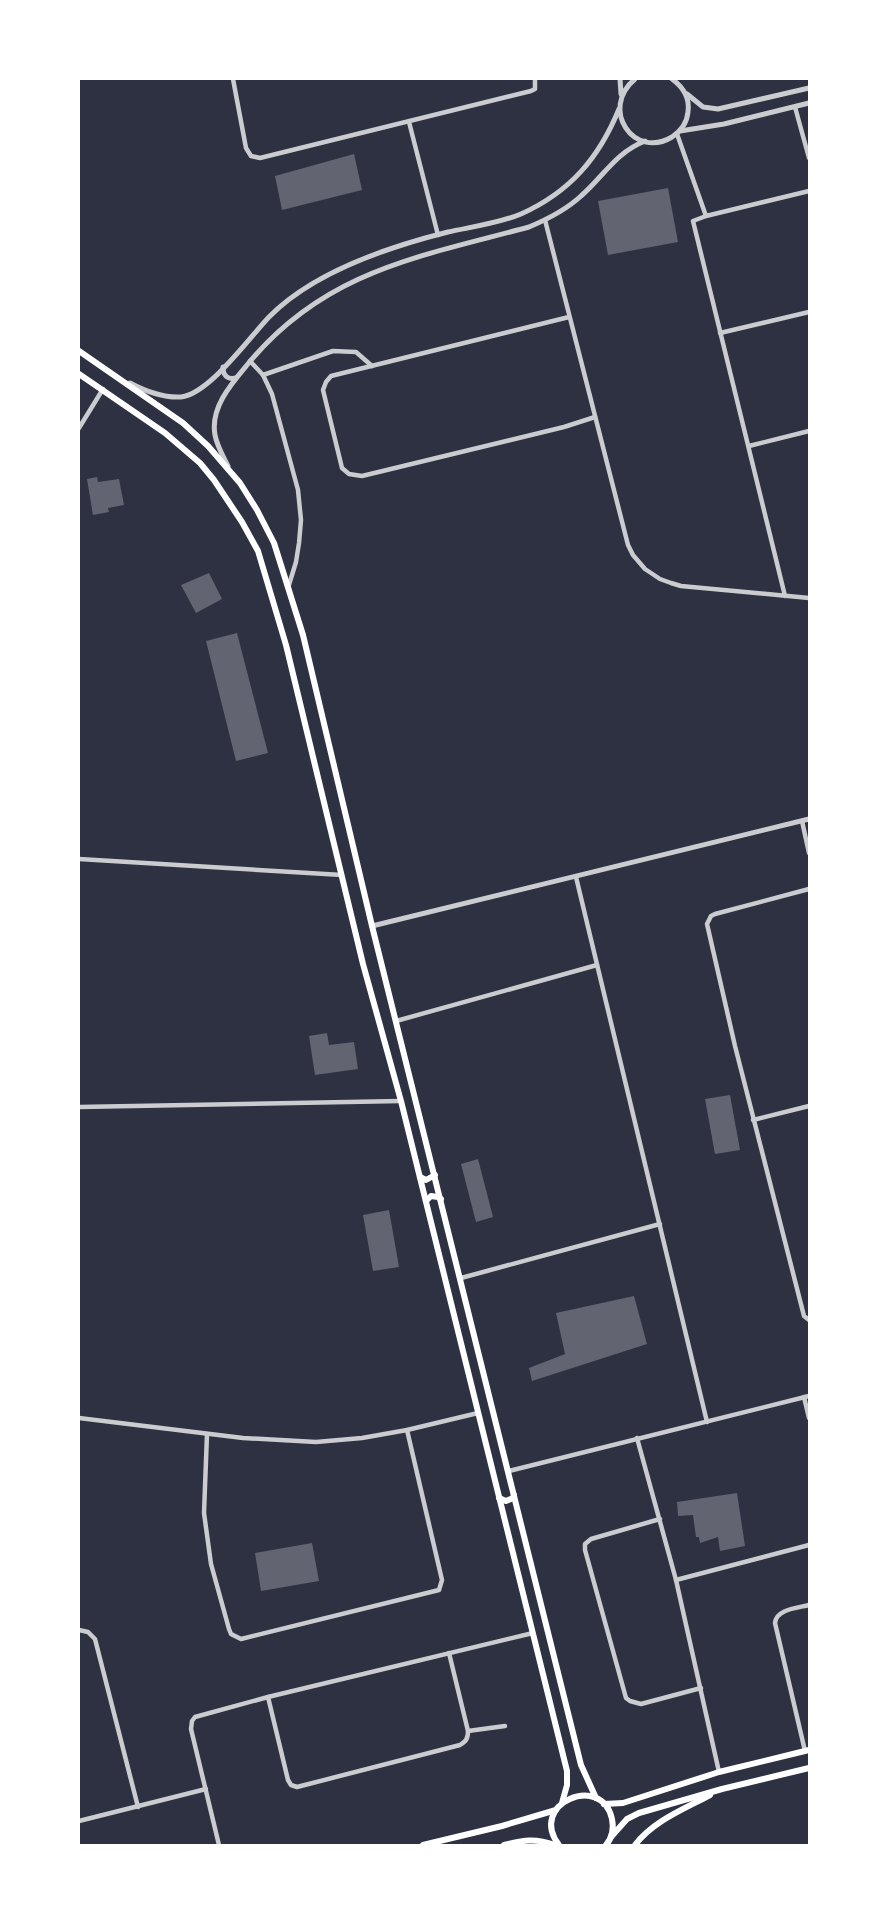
<svg xmlns="http://www.w3.org/2000/svg" width="888" height="1924" font-family="'Source Serif 4',serif">
	<style>
		.building { fill: #626471 }
		.lines { fill: none; stroke-linecap: round; stroke-linejoin: round }
		.minor { stroke: #caccd0; stroke-width: 4.5 }
		.tertiary { stroke: #caccd0; stroke-width: 5 }
		.secondary { stroke: #fff; stroke-width: 6 }
	</style>
	<rect width="100%" height="100%" fill="#2d3142"/>
	<g class="building">
		<path d="M 354,154 L 362,190 L 282,210 L 275,176 Z"/>
		<path d="M 668,188 L 678,242 L 608,255 L 598,201 Z"/>
		<path d="M 97,477 L 98,482 L 119,479 L 124,505 L 108,508 L 109,512 L 93,515 L 87,479 Z"/>
		<path d="M 209,573 L 222,599 L 196,613 L 181,585 Z"/>
		<path d="M 237,633 L 268,753 L 236,761 L 206,641 Z"/>
		<path d="M 327,1033 L 329,1045 L 354,1042 L 358,1069 L 315,1075 L 309,1036 Z"/>
		<path d="M 730,1095 L 740,1150 L 715,1154 L 705,1099 Z"/>
		<path d="M 478,1159 L 493,1217 L 476,1222 L 461,1164 Z"/>
		<path d="M 389,1210 L 399,1267 L 373,1271 L 363,1215 Z"/>
		<path d="M 634,1296 L 647,1344 L 532,1381 L 529,1368 L 565,1354 L 556,1313 Z"/>
		<path d="M 737,1493 L 745,1546 L 720,1551 L 718,1537 L 700,1543 L 699,1537 L 696,1537 L 693,1515 L 678,1516 L 677,1502 Z"/>
		<path d="M 312,1543 L 319,1581 L 261,1591 L 255,1553 Z"/>
	</g>
	<g class="lines">
		<g class="minor">
			<path d="M 233,79 L 246,148 L 251,156 L 260,158 L 531,91 L 535,89 L 535,79"/>
			<path d="M 795,107 L 809,158"/>
			<path d="M 409,122 L 438,235"/>
			<path d="M 677,134 L 706,216"/>
			<path d="M 545,220 L 628,545 L 633,555 L 645,569 L 660,579 L 671,583 L 681,586 L 809,598"/>
			<path d="M 569,317 L 331,376 L 326,382 L 323,390 L 342,468 L 349,474 L 362,476 L 564,427 L 595,417"/>
			<path d="M 720,333 L 809,312"/>
			<path d="M 250,361 L 263,375 L 272,394 L 298,490 L 301,520 L 299,543 L 296,562 L 288,588"/>
			<path d="M 263,375 L 333,351 L 356,352 L 372,366"/>
			<path d="M 79,428 L 103,389"/>
			<path d="M 749,446 L 809,431"/>
			<path d="M 785,596 L 693,221 L 706,216 L 809,191"/>
			<path d="M 802,821 L 809,853"/>
			<path d="M 79,859 L 342,875"/>
			<path d="M 576,877 L 707,1422"/>
			<path d="M 809,889 L 715,914 L 711,916 L 707,924 L 735,1046 L 804,1316 L 809,1320"/>
			<path d="M 396,1021 L 597,965"/>
			<path d="M 79,1107 L 401,1101"/>
			<path d="M 753,1120 L 809,1106"/>
			<path d="M 461,1278 L 660,1224"/>
			<path d="M 804,1397 L 809,1418"/>
			<path d="M 79,1418 L 243,1438 L 316,1442 L 362,1438 L 407,1430 L 478,1413"/>
			<path d="M 207,1434 L 204,1513 L 211,1564 L 229,1629 L 231,1634 L 241,1639 L 439,1590 L 442,1580 L 407,1430"/>
			<path d="M 637,1438 L 676,1580 L 719,1772"/>
			<path d="M 509,1471 L 809,1396"/>
			<path d="M 660,1519 L 591,1539 L 585,1544 L 585,1550 L 626,1698 L 630,1701 L 641,1704 L 701,1688"/>
			<path d="M 676,1580 L 809,1545"/>
			<path d="M 79,1630 L 88,1632 L 95,1639 L 138,1807"/>
			<path d="M 268,1697 L 288,1780 L 291,1785 L 297,1787 L 460,1745 C 466,1741 468,1739 468,1731 L 449,1653"/>
			<path d="M 468,1731 L 505,1726"/>
			<path d="M 805,1751 L 775,1623 C 776,1609 798,1608 809,1605"/>
			<path d="M 79,1821 L 206,1789"/>
			<path d="M 219,1845 L 191,1729 L 192,1721 L 195,1717 L 268,1697 L 533,1633"/>
		</g>
		<g class="tertiary">
			<path d="M 620,79 L 621,94"/>
			<path d="M 635,79 C 599,109 634,160 672,137 C 681,131 687,122 688,112 C 690,98 683,87 672,79"/>
			<path d="M 687,94 L 703,107 L 718,109 L 809,88"/>
			<path d="M 680,131 L 724,124 L 809,103"/>
			<path d="M 223,367 C 223,376 228,380 236,378"/>
			<path d="M 130,383 C 145,391 164,398 181,397 C 209,394 249,338 269,317 C 313,272 388,247 448,232 C 471,227 500,223 521,214 C 570,192 599,158 619,109"/>
			<path d="M 228,466 C 223,456 217,446 215,435 C 210,408 231,384 247,365 C 324,271 418,257 529,227 C 548,219 566,210 581,196 C 604,176 615,153 645,141"/>
			<path d="M 372,926 L 809,819"/>
		</g>
		<g class="secondary">
			<path d="M 79,351 L 183,423 L 208,446 L 240,483 L 257,510 L 274,543 L 303,635 L 372,926 L 581,1765 L 596,1798"/>
			<path d="M 79,374 L 165,433 L 200,463 L 214,480 L 242,522 L 258,551 L 286,645 L 363,964 L 401,1101 L 567,1771 L 567,1785 L 562,1803"/>
			<path d="M 420,1177 L 426,1180 L 435,1175"/>
			<path d="M 426,1201 L 431,1196 L 438,1197 L 441,1199"/>
			<path d="M 499,1498 L 506,1501 L 513,1498 L 514,1495"/>
			<path d="M 604,1804 L 623,1803 L 719,1772 L 809,1750"/>
			<path d="M 611,1837 L 627,1819 L 639,1813 L 722,1789 L 809,1768"/>
			<path d="M 423,1845 L 502,1826 L 556,1810"/>
			<path d="M 504,1845 C 524,1840 535,1838 555,1845"/>
			<path d="M 559,1845 C 527,1804 602,1772 612,1819 C 614,1829 612,1838 606,1845"/>
			<path d="M 635,1845 C 653,1821 684,1809 710,1795"/>
		</g>
	</g>
	<rect width="888" height="1924" fill="none" stroke="#ffffff" stroke-width="160"/>
</svg>
